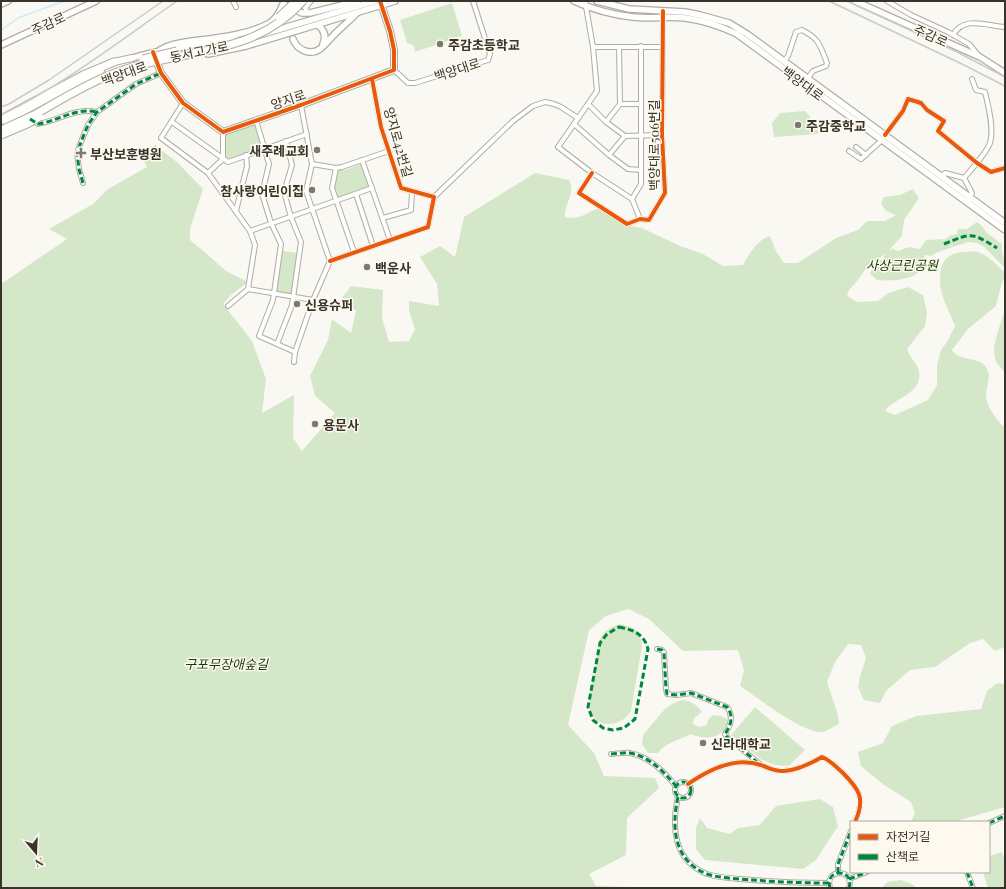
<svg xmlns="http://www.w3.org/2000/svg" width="1006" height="889" font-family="'Playfair Display','Noto Sans KR',serif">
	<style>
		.green { fill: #d5e7c9 }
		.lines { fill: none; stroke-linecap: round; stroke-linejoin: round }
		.stream { stroke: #ccebf6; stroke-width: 1.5 }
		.street-casing { stroke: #afaca5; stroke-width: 6 }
		.secondary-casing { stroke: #afaca5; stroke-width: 8 }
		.primary-casing { stroke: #afaca5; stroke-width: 8 }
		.highway-casing { stroke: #afaca5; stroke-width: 9 }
		.street { stroke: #fefefd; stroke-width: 4 }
		.secondary { stroke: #fefefd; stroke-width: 5.5 }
		.primary { stroke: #fefefd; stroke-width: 6 }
		.highway { stroke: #fefefd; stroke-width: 7 }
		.rail { stroke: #cacac8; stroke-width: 1.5 }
		.highway-bridge-casing { stroke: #afaca5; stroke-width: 9; stroke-linecap: butt }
		.highway-bridge { stroke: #fefefd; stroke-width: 7 }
		.quiet { stroke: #00873e; stroke-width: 3; stroke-dasharray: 6 3; stroke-linecap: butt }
		.cycleway-casing { stroke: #fdf9ef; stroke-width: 6 }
		.cycleway { stroke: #e8590c; stroke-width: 4 }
		.poi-dot { fill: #7c7971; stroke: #fdf9ef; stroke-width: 1.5 }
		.labels { text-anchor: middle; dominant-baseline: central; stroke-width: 3; stroke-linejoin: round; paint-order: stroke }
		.street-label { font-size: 13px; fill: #38342b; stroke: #fdf9ef }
		.poi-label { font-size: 13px; font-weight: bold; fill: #38342b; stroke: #fdf9ef; text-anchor: start }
		.park-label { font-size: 13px; font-style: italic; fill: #143a00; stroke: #fdf9ef }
	</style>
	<rect width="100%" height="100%" fill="#faf8f2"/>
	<g class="green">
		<path d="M 452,3 L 462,36 L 415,52 L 414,46 L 407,43 L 400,20 Z"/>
		<path d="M 805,111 L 810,116 L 810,119 L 815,119 L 817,121 L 818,134 L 774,137 L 772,123 L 780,113 Z"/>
		<path d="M 254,123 L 262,148 L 229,159 L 225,157 L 226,134 Z"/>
		<path d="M 155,145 L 178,163 L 203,189 L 190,229 L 190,240 L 201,249 L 226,271 L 248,282 L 231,295 L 223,304 L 252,341 L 266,379 L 262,413 L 294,395 L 293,438 L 302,451 L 335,413 L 315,396 L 310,376 L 328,340 L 332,319 L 351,333 L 356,311 L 342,298 L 351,286 L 383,290 L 382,318 L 389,342 L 409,341 L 415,329 L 409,311 L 409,301 L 439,306 L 437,284 L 420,257 L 440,246 L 455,257 L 464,217 L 535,173 L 569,180 C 570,182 571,184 571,187 C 573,196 564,206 565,217 C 581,221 586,211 601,208 L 626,225 L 642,228 L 680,246 L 703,254 L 723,266 L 743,265 C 749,254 757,240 770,236 L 776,251 L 784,263 L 798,263 L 836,238 L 858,230 L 867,221 L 885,221 L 896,215 L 886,211 L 881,204 L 884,197 L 900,195 L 913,189 L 919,198 L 904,220 L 902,236 L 889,250 L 893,249 L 898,251 L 909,247 L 920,249 L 926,240 L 946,239 L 949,236 L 957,234 L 958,229 L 967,229 L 977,222 L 981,225 L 987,233 L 1002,244 C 1001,253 1005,259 1005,268 L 984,247 L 977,243 L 968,242 L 938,252 L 931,256 L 925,255 C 923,260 925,265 921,270 C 912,281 890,281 877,280 L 870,274 L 872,269 L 876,267 L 876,261 L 882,260 L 885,254 L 867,267 L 857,281 L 849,290 L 847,296 L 857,302 L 878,301 L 888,293 L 908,287 L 923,295 L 927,312 L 925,326 L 907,349 C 909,357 918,364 919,371 C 923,394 895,397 885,411 L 895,415 L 928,400 L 937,385 L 937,366 L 941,350 L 947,342 L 955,326 C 950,312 940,296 940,282 C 940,264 944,254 963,252 C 968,252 973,251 978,252 C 987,255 999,266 1005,273 L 1005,277 L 1002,282 L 996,306 L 968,329 L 952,350 C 954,353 956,355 959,356 C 968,360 983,359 987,369 C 991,377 987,385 986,393 C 985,404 996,419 1003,426 L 1005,423 L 1005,647 L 995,651 L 983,639 L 970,643 L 935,667 L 910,670 L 886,691 L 880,703 L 864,700 L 858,687 L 860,676 L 866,658 L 861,645 L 848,644 L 835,662 L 827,682 L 838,715 L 839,724 C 834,726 828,731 823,732 C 803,734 757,697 740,686 L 744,670 L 738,650 L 683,651 L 649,619 L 628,609 L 606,616 L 589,630 L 568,725 L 594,753 L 604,776 L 655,778 L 659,788 L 627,818 L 626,855 L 589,874 L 596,886 L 660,888 L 1,888 L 1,284 L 67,239 L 49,229 L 93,204 L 108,189 L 147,167 L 141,154 Z"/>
		<path d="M 362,164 L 369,187 L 338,199 L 334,189 L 338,170 L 345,170 Z"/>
		<path d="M 282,251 L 298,253 L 291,293 L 294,294 L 275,292 Z"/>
		<path d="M 1005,314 L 1005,373 C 1003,370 999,366 997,363 C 989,350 1000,328 1003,315 Z"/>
		<path d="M 620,624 C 635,627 641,631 642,646 L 631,711 C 622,727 596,730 590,710 C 589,708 590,703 589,700 L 600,639 C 605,630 610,627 620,624 Z"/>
		<path d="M 997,683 L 1005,684 L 1005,807 L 953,822 L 911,822 L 915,813 L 911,802 L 884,785 L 861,766 L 858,752 L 883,743 L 892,726 L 916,716 L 981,709 L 987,691 Z"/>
		<path d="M 682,700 C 692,701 697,705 702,712 L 694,718 L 693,724 L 700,727 L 707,725 L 708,720 L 713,715 L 721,716 L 727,719 C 728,738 705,741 691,734 C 680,740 664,743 658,753 L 648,753 L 642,744 L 643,735 L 664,710 L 672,704 Z"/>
		<path d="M 755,707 L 805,750 L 789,766 L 775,765 L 762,760 L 731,735 Z"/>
		<path d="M 820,799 L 833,807 L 838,826 L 816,860 L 803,869 L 705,860 L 696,849 L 696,828 L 700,818 L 707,828 L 730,834 L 738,828 L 760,825 L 776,806 Z"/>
		<path d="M 1002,852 L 1005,861 L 1005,887 L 988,888 L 983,872 L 989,872 L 989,856 Z"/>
		<path d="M 901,880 L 914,885 L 916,888 L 882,888 L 887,882 Z"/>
	</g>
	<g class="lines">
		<path class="stream" d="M 1,30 L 18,18 L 64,1"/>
		<g class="street-casing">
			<g id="street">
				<path d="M 233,1 L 236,7"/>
				<path d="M 585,1 L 593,47 L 597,91 L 558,147 L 592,173 L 632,199"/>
				<path d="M 887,1 L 911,15 L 948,32 L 969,44 L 978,55"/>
				<path d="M 308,13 L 305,8 L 311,1"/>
				<path d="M 953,35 C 964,15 988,26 1005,27"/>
				<path d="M 593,47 L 663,47"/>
				<path d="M 784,61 L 788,56 L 796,32 L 802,30 C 820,39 820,46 827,63 L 826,66 L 813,71 L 808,78"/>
				<path d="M 394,70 L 408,83 L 415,83 L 488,60 L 490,54 L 473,1"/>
				<path d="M 183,103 L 161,138 L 208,173 L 250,231 L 255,245 L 248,289 L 228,306"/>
				<path d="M 588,104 L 606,122 L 625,136"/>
				<path d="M 620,104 L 640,104"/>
				<path d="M 256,120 L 269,164 L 262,194 L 271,223 L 281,244 L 273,300 L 259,336 L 295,352"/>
				<path d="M 33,121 L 38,124 C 58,121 76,107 97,112"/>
				<path d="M 172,122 L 228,162 L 307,134"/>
				<path d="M 606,122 L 620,104 L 619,47"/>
				<path d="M 574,124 L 609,155 L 628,169 L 640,170"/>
				<path d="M 885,135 L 903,111 L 908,99 L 921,103 L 927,110 L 944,121 L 938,131 L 977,163 L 991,172 L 1005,168"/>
				<path d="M 625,136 L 662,135"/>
				<path d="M 856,147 L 866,155"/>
				<path d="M 849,151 L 861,159 L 882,140"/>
				<path d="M 609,155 L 625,136"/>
				<path d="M 362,160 L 390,240"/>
				<path d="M 312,164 L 336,168 L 342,167 L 389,151"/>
				<path d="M 336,168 L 332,188 L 354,252"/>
				<path d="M 208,173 L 223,159 L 223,132"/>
				<path d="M 592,173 L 579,193 L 627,224 L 640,219 L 649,220 L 665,193 L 662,135 L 663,16"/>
				<path d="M 942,176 L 945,173 L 964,178 L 972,193 L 969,199"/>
				<path d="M 964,178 C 971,170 987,152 990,143 C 994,130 989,109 986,96 L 985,92 L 976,90 L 972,79"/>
				<path d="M 83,183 L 79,169 L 77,153 L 81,142 L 88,125 L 97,112 L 136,84 L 161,73"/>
				<path d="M 356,194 L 373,246"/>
				<path d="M 434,197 L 513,121 L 533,106 L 545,102 L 554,104 L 561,107 L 578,118"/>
				<path d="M 632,199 L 641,184 L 641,46"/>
				<path d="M 632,199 L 640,219"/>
				<path d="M 236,211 L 247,166 L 246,155"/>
				<path d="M 383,218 L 411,210 L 412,192"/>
				<path d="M 250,231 L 372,188"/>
				<path d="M 330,261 L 428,227 L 434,197 L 401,188 L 381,127 L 372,79"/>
				<path d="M 248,289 L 313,300"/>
				<path d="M 277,344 L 292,305 L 301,242 L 291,217 L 284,192 L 292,165 L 286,141"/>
				<path d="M 294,362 L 295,352 L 313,300 L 330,261 L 306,191 L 312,164 L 301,105"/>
				<path d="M 657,649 L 662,650 L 664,653 L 666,689 L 667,694 L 677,695 L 691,693 L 727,707 C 734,716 731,725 725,734 L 726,736 L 760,764"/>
				<path d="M 611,754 C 617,754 624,752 630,753 C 650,757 663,771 676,786"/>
				<circle cx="683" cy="790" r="8"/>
				<path d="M 688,784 C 708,770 735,756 761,765 C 769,768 775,772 784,771 C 798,770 810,764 822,757 C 830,760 835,766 842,772 C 859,789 866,798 855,822"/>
				<path d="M 678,797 C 671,828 674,861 707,874 C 718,878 740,879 753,880 C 778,882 803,883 829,883"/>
				<path d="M 989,823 L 1005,816"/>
				<path d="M 967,872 L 973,888"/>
				<path d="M 838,873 L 838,864 L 851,831"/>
				<path d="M 849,879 L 867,872"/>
				<path d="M 830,888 C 824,868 855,868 849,888"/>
			</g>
		</g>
		<g class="secondary-casing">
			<g id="secondary">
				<path d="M 574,1 C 592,9 613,15 633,17 C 650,19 668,16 685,18 C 703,20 720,26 737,34 L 1005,230"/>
				<path d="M 597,1 L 629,9 L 685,12 L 700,15 L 729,23 L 747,34 L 1005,223"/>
				<path d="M 855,1 L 980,57 L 1005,73"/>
				<path d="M 1,4 L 8,1"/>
				<path d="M 318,25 C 324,30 327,36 323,44"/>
				<path d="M 260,35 L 375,1"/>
				<path d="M 293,39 C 297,50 310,56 320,49 C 324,46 328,41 331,38 C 339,29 348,22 356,14"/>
				<path d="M 1,45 L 96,1"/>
				<path d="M 160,50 C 170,44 180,43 192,41 C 216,38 247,35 268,24 C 276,20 280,12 283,4 L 302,13 L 310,13 L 358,1"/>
				<path d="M 208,54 L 246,46 L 395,1"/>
				<path d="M 155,58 L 161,73 L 183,103 L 223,132 L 301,105 L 394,70 L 394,50 L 390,31 L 380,1"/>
				<path d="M 129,59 C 164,48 202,44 238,40"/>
				<path d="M 4,121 L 21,113 L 101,71"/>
			</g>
		</g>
		<g class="primary-casing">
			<path id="primary" d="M 114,62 L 132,58"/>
		</g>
		<g class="highway-casing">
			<path id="highway" d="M 1,119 L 83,75 L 114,62"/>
		</g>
		<use href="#street" class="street"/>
		<use href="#secondary" class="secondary"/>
		<use href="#primary" class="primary"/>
		<use href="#highway" class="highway"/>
		<g class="rail">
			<path d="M 829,1 L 962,64 L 1005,86"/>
			<path d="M 847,1 L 957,52 L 1005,77"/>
			<path d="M 1,107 L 9,104 L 49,80 L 163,1"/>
			<path d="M 1,115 C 62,86 121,40 177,1"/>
		</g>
		<g class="highway-bridge-casing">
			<g id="highway-bridge">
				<path d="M 279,17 L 296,1"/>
				<path d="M 143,59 L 177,51"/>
				<path d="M 1,130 C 12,125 24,120 34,115 C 59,101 84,85 110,75 C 176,48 252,59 303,1"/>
				<path d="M 1,135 L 27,124 L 40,117"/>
			</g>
		</g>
		<use href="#highway-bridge" class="highway-bridge"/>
		<g class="quiet">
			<path d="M 30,119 L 38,124 C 58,121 76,107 97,112"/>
			<path d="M 83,183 L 79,169 L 77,153 L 81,142 L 88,125 L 97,112 L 136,84 L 161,73"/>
			<path d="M 944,244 C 973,232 972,233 997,248"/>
			<path d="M 619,627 C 634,630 644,634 648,649 L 635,719 L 624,728 L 613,730 L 603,728 L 593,720 L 588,707 L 600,643 L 607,634 Z"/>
			<path d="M 657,649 L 662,650 L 664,653 L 666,689 L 667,694 L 677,695 L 691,693 L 727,707 C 734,716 731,725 725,734 L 726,736 L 757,762"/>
			<path d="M 611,754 C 617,754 624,752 630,753 C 650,757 663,771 676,786"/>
			<circle cx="683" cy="790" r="8"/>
			<path d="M 678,797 C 671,828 674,861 707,874 C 718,878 740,879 753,880 C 778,882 803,883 829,883"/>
			<path d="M 989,823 L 1005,816"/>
			<path d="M 967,872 L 973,888"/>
			<path d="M 838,873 L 838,864 L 851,831"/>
			<path d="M 849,879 L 867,872"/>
			<path d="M 830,888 C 824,868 855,868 849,888"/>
		</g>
		<g class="cycleway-casing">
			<g id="cycleway">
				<path d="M 153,52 L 161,73 L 183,103 L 223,132 L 301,105 L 394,70 L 394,50 L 390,31 L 380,1"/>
				<path d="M 885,135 L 903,111 L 908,99 L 921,103 L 927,110 L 944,121 L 938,131 L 977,163 L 991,172 L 1005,168"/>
				<path d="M 592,173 L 579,193 L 627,224 L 640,219 L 649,220 L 665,193 L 662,135 L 663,11"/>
				<path d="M 330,261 L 428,227 L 434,197 L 401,188 L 381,127 L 372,79"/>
				<path d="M 688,784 C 708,770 735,756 761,765 C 769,768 775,772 784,771 C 798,770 810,764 822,757 C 830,760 835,766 842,772 C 859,789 866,798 855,822"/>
			</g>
		</g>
		<use href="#cycleway" class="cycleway"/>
	</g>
	<g class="poi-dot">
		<circle cx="440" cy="44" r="4"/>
		<circle cx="798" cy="125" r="4"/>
		<circle cx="317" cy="150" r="4"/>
		<path d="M79 147h4v4h4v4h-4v4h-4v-4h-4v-4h4z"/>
		<circle cx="312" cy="190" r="4"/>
		<circle cx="367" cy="267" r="4"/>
		<circle cx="297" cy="304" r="4"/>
		<circle cx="315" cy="424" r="4"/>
		<circle cx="703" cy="743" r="4"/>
	</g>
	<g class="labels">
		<g class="street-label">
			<text transform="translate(48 23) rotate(-25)">주감로</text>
			<text transform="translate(931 35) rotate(24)">주감로</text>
			<text transform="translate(199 51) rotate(-12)">동서고가로</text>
			<text transform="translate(457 69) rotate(-18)">백양대로</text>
			<text transform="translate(124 73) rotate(-20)">백양대로</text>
			<text transform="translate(803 83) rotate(36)">백양대로</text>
			<text transform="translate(288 99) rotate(-19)">양지로</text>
			<text transform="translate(399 142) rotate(74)">양지로42번길</text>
			<text transform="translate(653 145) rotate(-90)">백양대로506번길</text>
		</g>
		<g class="poi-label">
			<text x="448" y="44">주감초등학교</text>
			<text x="806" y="125">주감중학교</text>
			<text x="309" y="150" text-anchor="end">새주례교회</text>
			<text x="90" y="153">부산보훈병원</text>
			<text x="304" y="190" text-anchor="end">참사랑어린이집</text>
			<text x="375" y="267">백운사</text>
			<text x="305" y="304">신용슈퍼</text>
			<text x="323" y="424">용문사</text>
			<text x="711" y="743">신라대학교</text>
		</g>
		<g class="park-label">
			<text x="902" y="264">사상근린공원</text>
			<text x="226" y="663">구포무장애숲길</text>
		</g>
	</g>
	<rect width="1006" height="889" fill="none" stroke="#38342b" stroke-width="4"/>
	<rect x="850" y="821" width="140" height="52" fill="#fdf9ef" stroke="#aeaaa1"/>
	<rect x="858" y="834" width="20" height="6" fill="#e8590c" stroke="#aeaaa1"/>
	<text x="886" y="841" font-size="12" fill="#38342b">자전거길</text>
	<rect x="858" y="854" width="20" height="6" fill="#00873e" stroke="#aeaaa1"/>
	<text x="886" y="861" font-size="12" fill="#38342b">산책로</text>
	<g transform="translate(36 853) rotate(161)" stroke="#fdf9ef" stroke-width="3" paint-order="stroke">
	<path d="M0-3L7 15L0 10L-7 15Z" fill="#38342b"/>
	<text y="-6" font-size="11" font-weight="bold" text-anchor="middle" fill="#38342b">N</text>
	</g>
</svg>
